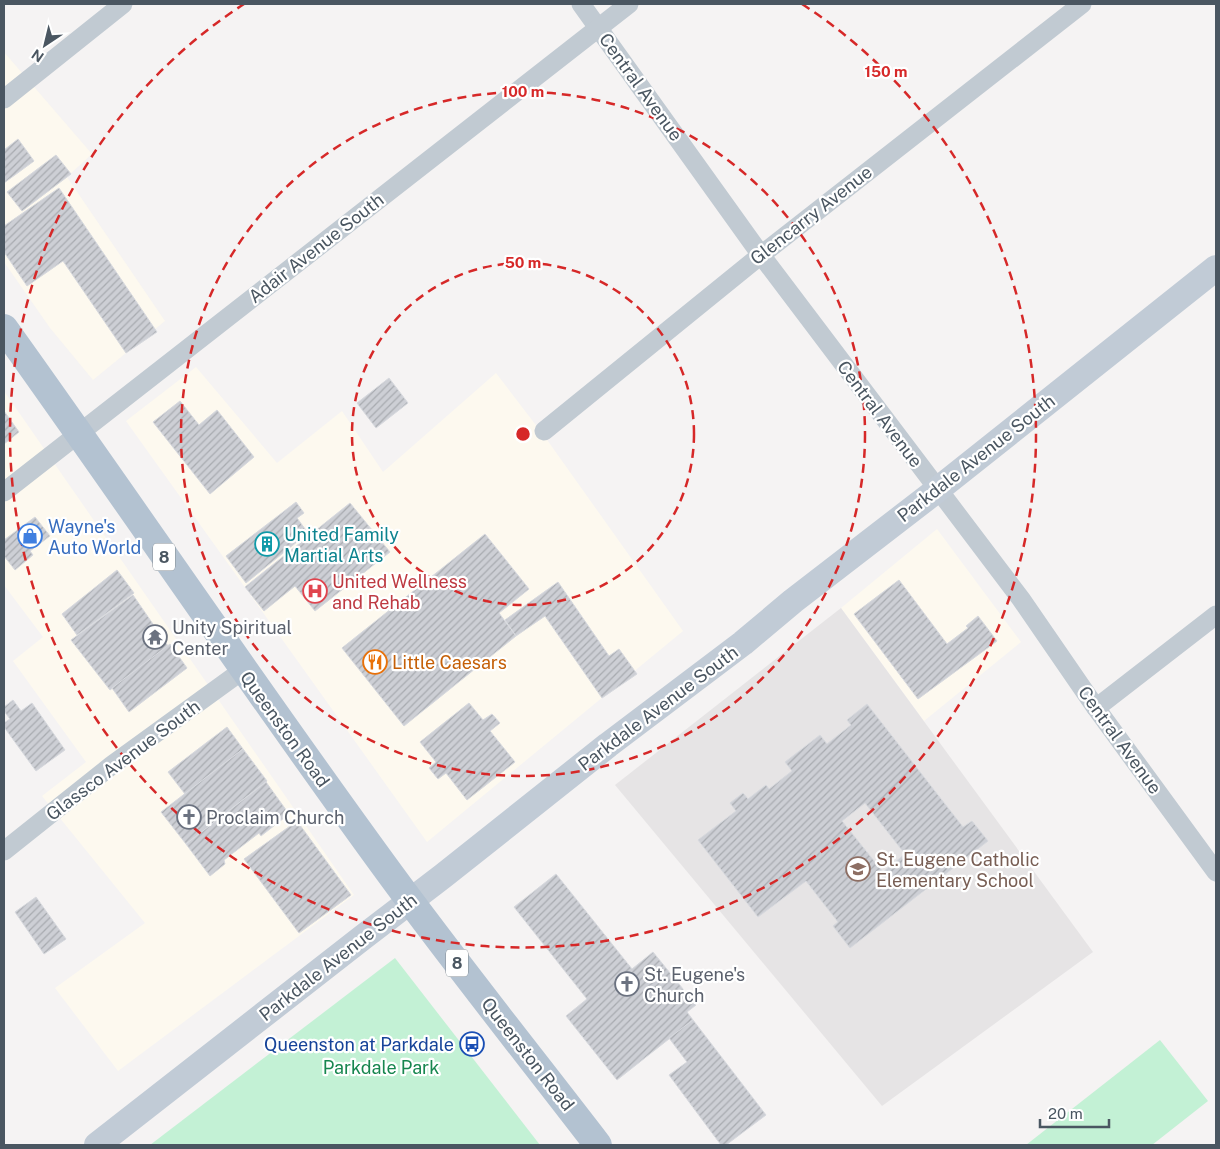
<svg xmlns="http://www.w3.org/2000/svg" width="1220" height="1149" font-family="'Public Sans',sans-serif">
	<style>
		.commercial { fill: #fdf9ef }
		.education { fill: #e6e4e5 }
		.green { fill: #c3f1d5 }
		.building { fill: url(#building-hatch); stroke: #d7d9de; fill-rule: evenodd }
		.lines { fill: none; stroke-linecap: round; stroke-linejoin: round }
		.minor { stroke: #c1cad2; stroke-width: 19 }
		.secondary { stroke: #c1cbd6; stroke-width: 26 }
		.primary { stroke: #b3c2d1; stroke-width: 28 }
		.ring { fill: none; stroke: #d62828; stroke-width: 2.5; stroke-dasharray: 9 6 }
		.labels { text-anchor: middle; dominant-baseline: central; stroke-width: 4.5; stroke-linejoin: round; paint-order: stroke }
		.shield { fill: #fff; stroke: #808990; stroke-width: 1 }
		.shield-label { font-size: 16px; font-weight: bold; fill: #4a5661 }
		.street-label { font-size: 18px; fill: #4a5661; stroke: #fff }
		.shop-label { font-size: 18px; fill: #366cbe; stroke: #fff; text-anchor: start }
		.culture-label { font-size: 18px; fill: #0d838f; stroke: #fff; text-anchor: start }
		.health-label { font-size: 18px; fill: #be3a42; stroke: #fff; text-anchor: start }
		.worship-label { font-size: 18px; fill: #5b616d; stroke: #fff; text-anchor: start }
		.food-label { font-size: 18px; fill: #c56008; stroke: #fff; text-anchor: start }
		.education-label { font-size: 18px; fill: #785e54; stroke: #fff; text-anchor: start }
		.transit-label { font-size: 18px; fill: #164399; stroke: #fff; text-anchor: end }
		.park-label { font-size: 18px; fill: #17864f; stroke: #fff }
		.centre { fill: #d62828; stroke: #fff; stroke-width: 2.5 }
		.ring-label { font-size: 15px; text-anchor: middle; font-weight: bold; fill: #d62828; stroke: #fff; stroke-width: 4.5; stroke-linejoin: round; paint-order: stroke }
	</style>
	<defs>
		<pattern id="building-hatch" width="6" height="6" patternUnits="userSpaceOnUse" patternTransform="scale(1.25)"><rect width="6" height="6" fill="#cdcfd5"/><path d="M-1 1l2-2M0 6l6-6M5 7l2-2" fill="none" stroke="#a8abb0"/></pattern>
	</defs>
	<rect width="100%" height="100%" fill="#f5f3f3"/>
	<g class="commercial">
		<path d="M 4,52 L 92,154 L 67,177 L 165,321 L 93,380 L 50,328 L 4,262 Z"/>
		<path d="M 196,367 L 277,463 L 342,411 L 383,472 L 496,373 L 545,437 L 683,631 L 427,842 L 126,421 Z"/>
		<path d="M 4,391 L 354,895 L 118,1071 L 55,988 L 145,923 L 42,796 L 86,762 L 13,661 L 43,637 L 4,585 Z"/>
		<path d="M 937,529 L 1021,642 L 924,721 L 841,608 Z"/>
	</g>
	<path class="education" d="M 841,608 L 1093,952 L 882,1106 L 615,785 Z"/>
	<g class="green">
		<path d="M 395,958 L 540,1145 L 150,1145 Z"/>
		<path d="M 1160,1040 L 1208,1101 L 1152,1145 L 1026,1145 Z"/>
	</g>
	<g class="building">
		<path d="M 18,139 L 34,161 L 4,183 L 4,150 Z"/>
		<path d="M 56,155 L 71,174 L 22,211 L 7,192 Z"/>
		<path d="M 59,188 L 157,332 L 126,353 L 63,261 L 27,286 L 4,252 L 4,226 Z"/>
		<path d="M 389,378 L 408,403 L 376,428 L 357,403 Z"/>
		<path d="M 180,401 L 199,425 L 217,410 L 254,457 L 210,494 L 153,422 Z"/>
		<path d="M 4,411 L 19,432 L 4,444 Z"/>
		<path d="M 296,502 L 304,513 L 297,518 L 308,533 L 246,583 L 226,556 Z"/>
		<path d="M 350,503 L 390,552 L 315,611 L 295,586 L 264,611 L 245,587 Z"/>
		<path d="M 35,517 L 50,536 L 30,551 L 33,555 L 15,570 L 4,556 L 4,540 Z"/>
		<path d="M 485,534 L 529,589 L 499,613 L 516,636 L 404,726 L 342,648 Z"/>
		<path d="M 117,570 L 134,593 L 77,635 L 62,614 Z"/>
		<path d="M 899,580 L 947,644 L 968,628 L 966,626 L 978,616 L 997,641 L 918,699 L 854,614 Z"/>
		<path d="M 558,582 L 609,656 L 619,649 L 637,674 L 602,698 L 545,616 L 516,636 L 505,620 Z"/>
		<path d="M 133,595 L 168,646 L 110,690 L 71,640 Z"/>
		<path d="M 170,644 L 187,668 L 129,712 L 112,688 Z"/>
		<path d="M 13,700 L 21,711 L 32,703 L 65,750 L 36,771 L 4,727 L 4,723 L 10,719 L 4,711 L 4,707 Z"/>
		<path d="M 469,703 L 483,720 L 492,714 L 500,723 L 490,731 L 515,762 L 467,800 L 446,773 L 438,779 L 429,768 L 436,762 L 420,742 Z"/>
		<path d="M 867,704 L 963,827 L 972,821 L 988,841 L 850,948 L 833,926 L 838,922 L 806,881 L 758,917 L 698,840 L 736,811 L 730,803 L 743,793 L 748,799 L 766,785 L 769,789 L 792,771 L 785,762 L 820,735 L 827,744 L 851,725 L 847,720 ZM 865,803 L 905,854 L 883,872 L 842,821 Z"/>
		<path d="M 227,727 L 243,749 L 185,794 L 168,772 Z"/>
		<path d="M 243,749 L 267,781 L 186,844 L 161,812 Z"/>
		<path d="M 266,782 L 289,814 L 261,836 L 259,833 L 224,860 L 225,864 L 210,876 L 186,844 Z"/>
		<path d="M 297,821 L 351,895 L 299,933 L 244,859 Z"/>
		<path d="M 556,874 L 632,969 L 653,952 L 696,1005 L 687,1012 L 693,1020 L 617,1080 L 566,1016 L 587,999 L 514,907 Z"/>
		<path d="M 36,897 L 66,939 L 44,954 L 15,912 Z"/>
		<path d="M 693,1020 L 766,1115 L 726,1145 L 721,1145 L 669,1075 L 687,1062 L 669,1038 Z"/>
	</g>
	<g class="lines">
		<g class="minor">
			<path d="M 581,4 L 761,255 L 1021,599 L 1096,708 L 1216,872"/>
			<path d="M 4,99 L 123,4"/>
			<path d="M 544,431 L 761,255 L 1082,4"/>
			<path d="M 4,492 L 629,4"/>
			<path d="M 1096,708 L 1216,615"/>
			<path d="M 4,851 L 112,765 L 243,670"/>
		</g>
		<path class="secondary" d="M 97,1145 L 362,938 L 443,876 L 608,745 L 743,643 L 793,601 L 937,490 L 1216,268"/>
		<path class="primary" d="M 4,328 C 133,508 257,692 388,871 C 456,964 528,1054 598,1145"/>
	</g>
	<g class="ring">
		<circle cx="523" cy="434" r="171"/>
		<circle cx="523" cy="434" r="342"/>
		<path d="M802 4A513 513 0 1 1 244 4"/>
	</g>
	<defs>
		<g id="shop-ring" transform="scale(1.25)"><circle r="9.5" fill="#fff" stroke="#3f7fe0" stroke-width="1.5"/><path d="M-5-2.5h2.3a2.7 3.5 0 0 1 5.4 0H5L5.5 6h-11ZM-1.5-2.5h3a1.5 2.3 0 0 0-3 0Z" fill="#3f7fe0"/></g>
		<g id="building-ring" transform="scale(1.25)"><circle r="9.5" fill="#fff" stroke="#0f9aa8" stroke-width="1.5"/><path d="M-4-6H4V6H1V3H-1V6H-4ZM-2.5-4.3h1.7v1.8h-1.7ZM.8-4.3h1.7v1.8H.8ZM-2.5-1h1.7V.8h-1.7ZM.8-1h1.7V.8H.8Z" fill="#0f9aa8"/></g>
		<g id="hospital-ring" transform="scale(1.25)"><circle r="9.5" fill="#fff" stroke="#e0444e" stroke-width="1.5"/><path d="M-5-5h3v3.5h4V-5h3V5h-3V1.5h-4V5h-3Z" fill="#e0444e"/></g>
		<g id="temple-ring" transform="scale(1.25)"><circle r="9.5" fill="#fff" stroke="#6b7280" stroke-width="1.5"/><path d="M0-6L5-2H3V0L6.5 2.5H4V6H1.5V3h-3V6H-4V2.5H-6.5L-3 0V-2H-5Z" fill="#6b7280"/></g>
		<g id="restaurant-ring" transform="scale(1.25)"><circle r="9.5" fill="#fff" stroke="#e8710a" stroke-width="1.5"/><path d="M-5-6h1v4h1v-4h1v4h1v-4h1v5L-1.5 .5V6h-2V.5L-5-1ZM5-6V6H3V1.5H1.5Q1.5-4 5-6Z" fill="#e8710a"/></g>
		<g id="church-ring" transform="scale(1.25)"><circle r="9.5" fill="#fff" stroke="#6b7280" stroke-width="1.5"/><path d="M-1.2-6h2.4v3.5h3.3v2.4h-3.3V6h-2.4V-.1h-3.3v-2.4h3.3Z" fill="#6b7280"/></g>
		<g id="school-ring" transform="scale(1.25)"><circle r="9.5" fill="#fff" stroke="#8d6e63" stroke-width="1.5"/><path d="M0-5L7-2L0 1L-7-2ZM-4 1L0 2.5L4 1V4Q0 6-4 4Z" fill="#8d6e63"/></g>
		<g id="bus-ring" transform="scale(1.25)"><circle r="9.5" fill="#fff" stroke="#1a4fb4" stroke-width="1.5"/><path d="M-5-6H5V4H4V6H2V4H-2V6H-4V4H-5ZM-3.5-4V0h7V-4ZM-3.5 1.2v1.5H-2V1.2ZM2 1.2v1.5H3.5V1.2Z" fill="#1a4fb4"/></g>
	</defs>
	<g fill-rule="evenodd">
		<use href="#shop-ring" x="30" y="536"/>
		<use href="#building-ring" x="267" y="544"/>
		<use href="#hospital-ring" x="315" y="591"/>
		<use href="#temple-ring" x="155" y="637"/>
		<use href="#restaurant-ring" x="375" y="662"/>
		<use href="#church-ring" x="189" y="817"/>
		<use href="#school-ring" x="858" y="869"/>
		<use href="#church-ring" x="627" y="984"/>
		<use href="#bus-ring" x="472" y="1044"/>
	</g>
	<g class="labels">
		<g class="shield">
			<rect x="153" y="543.5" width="22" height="27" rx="4"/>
			<rect x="446" y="949.5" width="22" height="27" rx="4"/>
		</g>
		<g class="shield-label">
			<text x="164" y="557">8</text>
			<text x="457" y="963">8</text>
		</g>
		<g class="street-label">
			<text transform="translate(641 87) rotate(54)">Central Avenue</text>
			<text transform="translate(811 215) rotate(-38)">Glencarry Avenue</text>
			<text transform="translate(316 248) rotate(-38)">Adair Avenue South</text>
			<text transform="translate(880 414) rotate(53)">Central Avenue</text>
			<text transform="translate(976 458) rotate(-38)">Parkdale Avenue South</text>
			<text transform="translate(658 708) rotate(-37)">Parkdale Avenue South</text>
			<text transform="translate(285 729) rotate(54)">Queenston Road</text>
			<text transform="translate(1120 740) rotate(54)">Central Avenue</text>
			<text transform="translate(123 760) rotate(-37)">Glassco Avenue South</text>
			<text transform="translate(338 957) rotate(-38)">Parkdale Avenue South</text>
			<text transform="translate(528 1054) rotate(52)">Queenston Road</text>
		</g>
		<g class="shop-label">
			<text x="48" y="526">Wayne's<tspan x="48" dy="21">Auto World</tspan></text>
		</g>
		<g class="culture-label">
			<text x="284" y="534">United Family<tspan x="284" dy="21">Martial Arts</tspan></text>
		</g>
		<g class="health-label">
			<text x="332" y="581">United Wellness<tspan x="332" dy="21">and Rehab</tspan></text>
		</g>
		<g class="worship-label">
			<text x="172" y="627">Unity Spiritual<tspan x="172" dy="21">Center</tspan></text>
			<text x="206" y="817">Proclaim Church</text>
			<text x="644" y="974">St. Eugene's<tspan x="644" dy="21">Church</tspan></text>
		</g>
		<g class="food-label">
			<text x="392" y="662">Little Caesars</text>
		</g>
		<g class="education-label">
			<text x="876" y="859">St. Eugene Catholic<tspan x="876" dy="21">Elementary School</tspan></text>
		</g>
		<g class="transit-label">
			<text x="454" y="1044">Queenston at Parkdale</text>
		</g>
		<g class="park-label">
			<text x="381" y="1067">Parkdale Park</text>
		</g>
	</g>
	<circle cx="523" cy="434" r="8" class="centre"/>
	<g class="ring-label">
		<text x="886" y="77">150 m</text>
		<text x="523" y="97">100 m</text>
		<text x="523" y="268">50 m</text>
	</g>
	<rect width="1220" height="1149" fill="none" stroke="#4a5661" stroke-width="10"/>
	<g transform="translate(45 45) rotate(215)" stroke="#ffffff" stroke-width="4" paint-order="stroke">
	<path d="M0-4L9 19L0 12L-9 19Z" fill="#4a5661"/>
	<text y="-8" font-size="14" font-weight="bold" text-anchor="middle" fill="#4a5661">N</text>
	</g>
	<path d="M1040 1119v8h69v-8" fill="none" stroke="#4a5661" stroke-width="2.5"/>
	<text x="1048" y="1119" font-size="15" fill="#4a5661" stroke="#ffffff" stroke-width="4" paint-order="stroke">20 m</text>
</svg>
